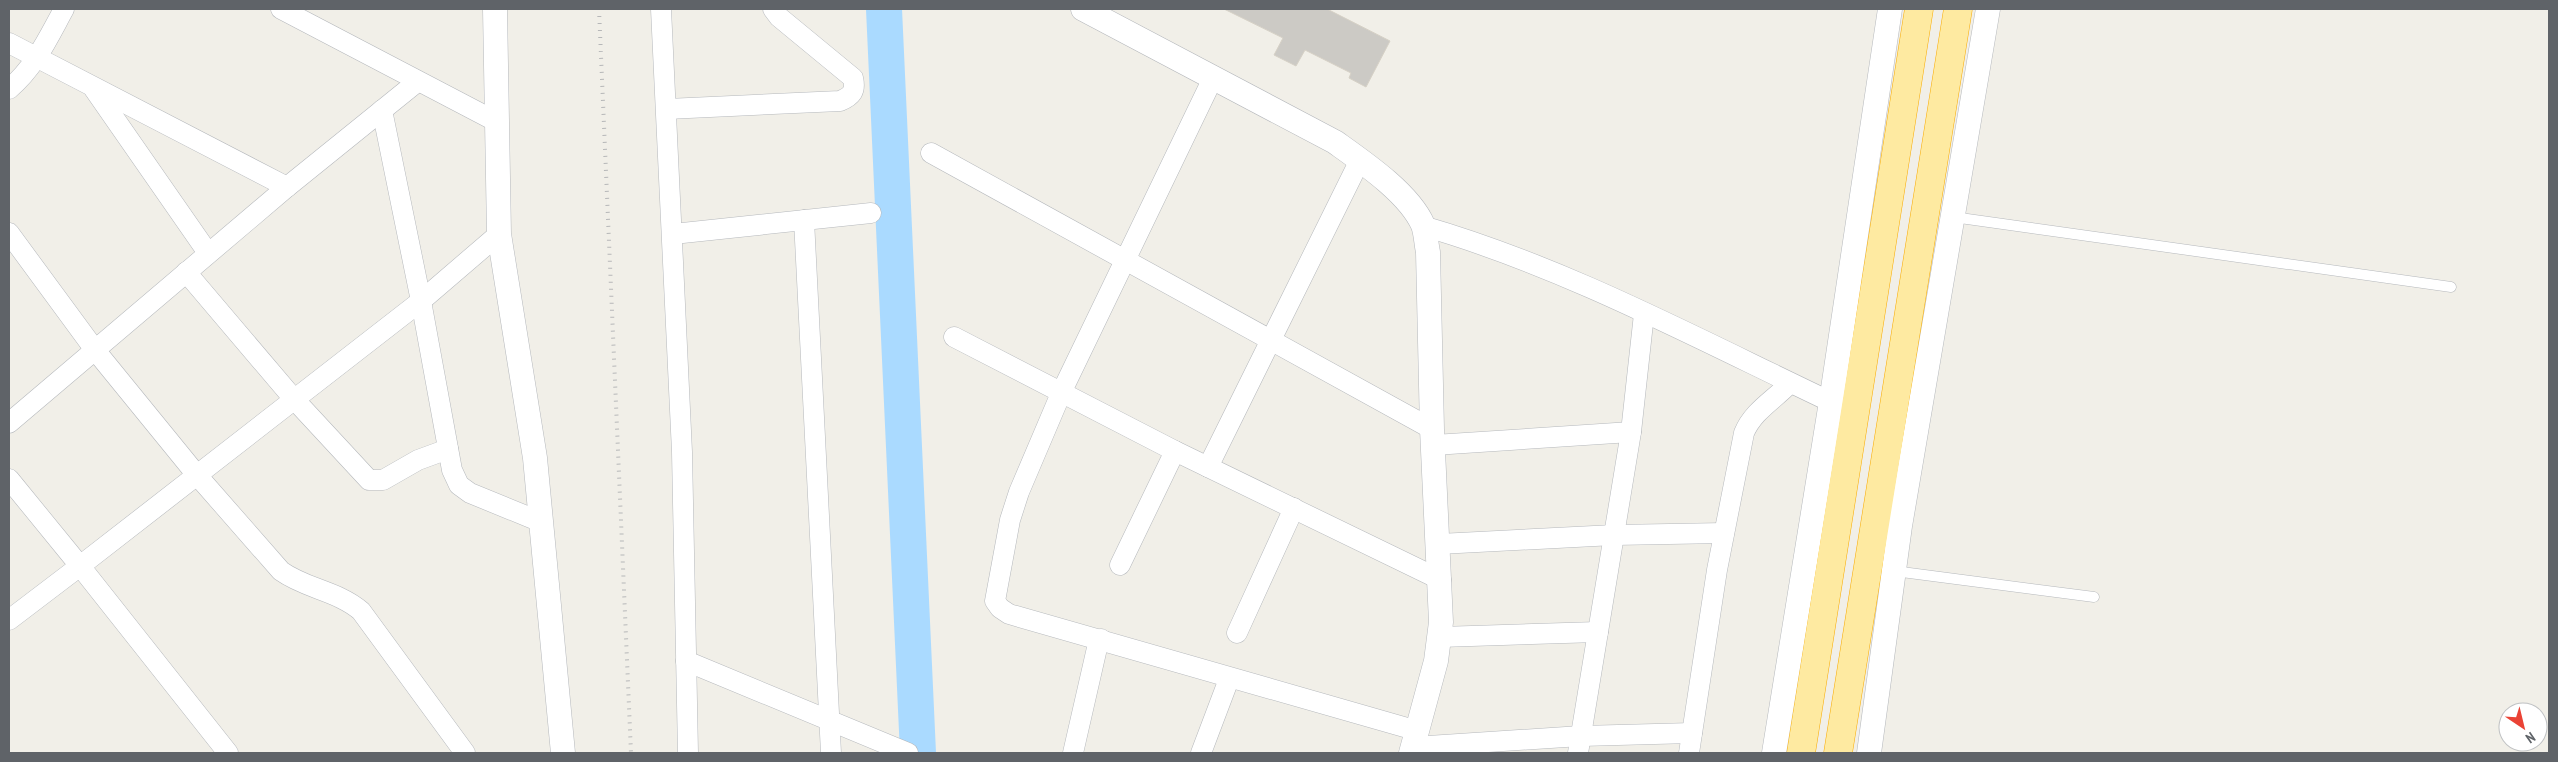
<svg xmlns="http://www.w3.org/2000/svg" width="2558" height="762" font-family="'PT Sans Narrow',sans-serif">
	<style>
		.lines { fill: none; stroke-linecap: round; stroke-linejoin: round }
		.river { stroke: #aadaff; stroke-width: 36 }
		.building { fill: #cccac5; stroke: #d6d1c6 }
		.service-casing { stroke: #b5b8bc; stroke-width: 11 }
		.minor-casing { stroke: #b5b8bc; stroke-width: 21 }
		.tertiary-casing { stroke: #b5b8bc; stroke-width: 25 }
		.trunk-casing { stroke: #f9ab00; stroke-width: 29 }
		.service { stroke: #fff; stroke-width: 10 }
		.minor { stroke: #fff; stroke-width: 20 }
		.tertiary { stroke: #fff; stroke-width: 24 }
		.trunk { stroke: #feeaa1; stroke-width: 28 }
		.rail { stroke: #b6b7b8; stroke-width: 4; stroke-dasharray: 1 6; stroke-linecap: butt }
	</style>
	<rect width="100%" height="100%" fill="#f1efe8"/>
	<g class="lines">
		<path class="river" d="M 884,9 L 918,753"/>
	</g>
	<path class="building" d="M 1224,9 L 1327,9 L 1390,41 L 1366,87 L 1349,78 L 1351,73 L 1305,50 L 1296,66 L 1274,55 L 1283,38 Z"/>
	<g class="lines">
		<g class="service-casing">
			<g id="service">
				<path d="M 1953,217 L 2451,287"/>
				<path d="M 1894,571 L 2094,597"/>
			</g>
		</g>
		<g class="minor-casing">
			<g id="minor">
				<path d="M 281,9 L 497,122"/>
				<path d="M 661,9 L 682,452 L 688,753"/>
				<path d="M 9,43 L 287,187"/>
				<path d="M 1213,78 L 1062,391 L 1019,492 L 1010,520 L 995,601 L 1000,608 L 1009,614 L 1418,731"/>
				<path d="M 9,89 C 35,67 48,38 64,9"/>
				<path d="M 94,89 L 208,253"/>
				<path d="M 667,109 L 840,101 C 852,96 856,91 853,78 L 779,17 L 773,9"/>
				<path d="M 382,110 L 421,301 L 452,470 L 459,485 L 470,493 L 541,522"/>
				<path d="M 931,153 L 1432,429"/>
				<path d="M 804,220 L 831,753"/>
				<path d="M 1423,226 C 1565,267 1698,339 1831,402"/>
				<path d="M 9,233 L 95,350 L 196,474 L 281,571 C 306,589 338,591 361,611 L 465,753"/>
				<path d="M 673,234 L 871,213"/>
				<path d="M 186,272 L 293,398 L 369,480 L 383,480 L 418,460 L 448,449"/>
				<path d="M 954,337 L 1175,451 L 1441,580"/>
				<path d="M 9,423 L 287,187 L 417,82"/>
				<path d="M 1434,445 L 1631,432"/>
				<path d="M 1208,467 L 1360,160"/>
				<path d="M 9,479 L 80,566 L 421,301 L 499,234"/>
				<path d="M 1439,544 L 1614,535 L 1724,533"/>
				<path d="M 1120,565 L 1175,451"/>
				<path d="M 9,620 L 80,566 L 228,753"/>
				<path d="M 1237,633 L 1294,508"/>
				<path d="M 1440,637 L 1598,632"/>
				<path d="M 686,661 L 908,753"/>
				<path d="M 1413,747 L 1581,736 L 1692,733"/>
				<path d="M 1073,753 L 1097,648 L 1101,639"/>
				<path d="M 1201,753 L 1229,679"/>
				<path d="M 1578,753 L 1631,432 L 1644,314"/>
				<path d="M 1689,753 L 1717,570 L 1744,433 C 1753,411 1774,400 1790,383"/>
			</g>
		</g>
		<g class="tertiary-casing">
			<g id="tertiary">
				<path d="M 495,9 L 499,234 L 535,458 L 563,753"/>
				<path d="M 1083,9 L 1335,142 C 1363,162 1409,193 1423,225 C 1426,233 1426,243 1428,252 L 1432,429 L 1441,622 L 1436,661 L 1411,753"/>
				<path d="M 1774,753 L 1831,402 L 1890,9"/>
				<path d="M 1869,753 L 1900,526 L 1988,9"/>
			</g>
		</g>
		<g class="trunk-casing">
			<g id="trunk">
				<path d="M 1801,753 L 1919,9"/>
				<path d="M 1838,753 L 1958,9"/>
			</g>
		</g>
		<use href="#service" class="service"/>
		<use href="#minor" class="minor"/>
		<use href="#tertiary" class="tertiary"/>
		<use href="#trunk" class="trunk"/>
		<path class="rail" d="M 599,9 L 631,753"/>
	</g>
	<rect width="2558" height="762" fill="none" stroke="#5f6368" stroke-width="20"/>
	<g transform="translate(2523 727) rotate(145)"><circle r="24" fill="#ffffff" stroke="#bfc1c3"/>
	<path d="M0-4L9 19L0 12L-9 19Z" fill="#ea4335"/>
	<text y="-8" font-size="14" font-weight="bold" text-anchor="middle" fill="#5f6368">N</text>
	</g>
</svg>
